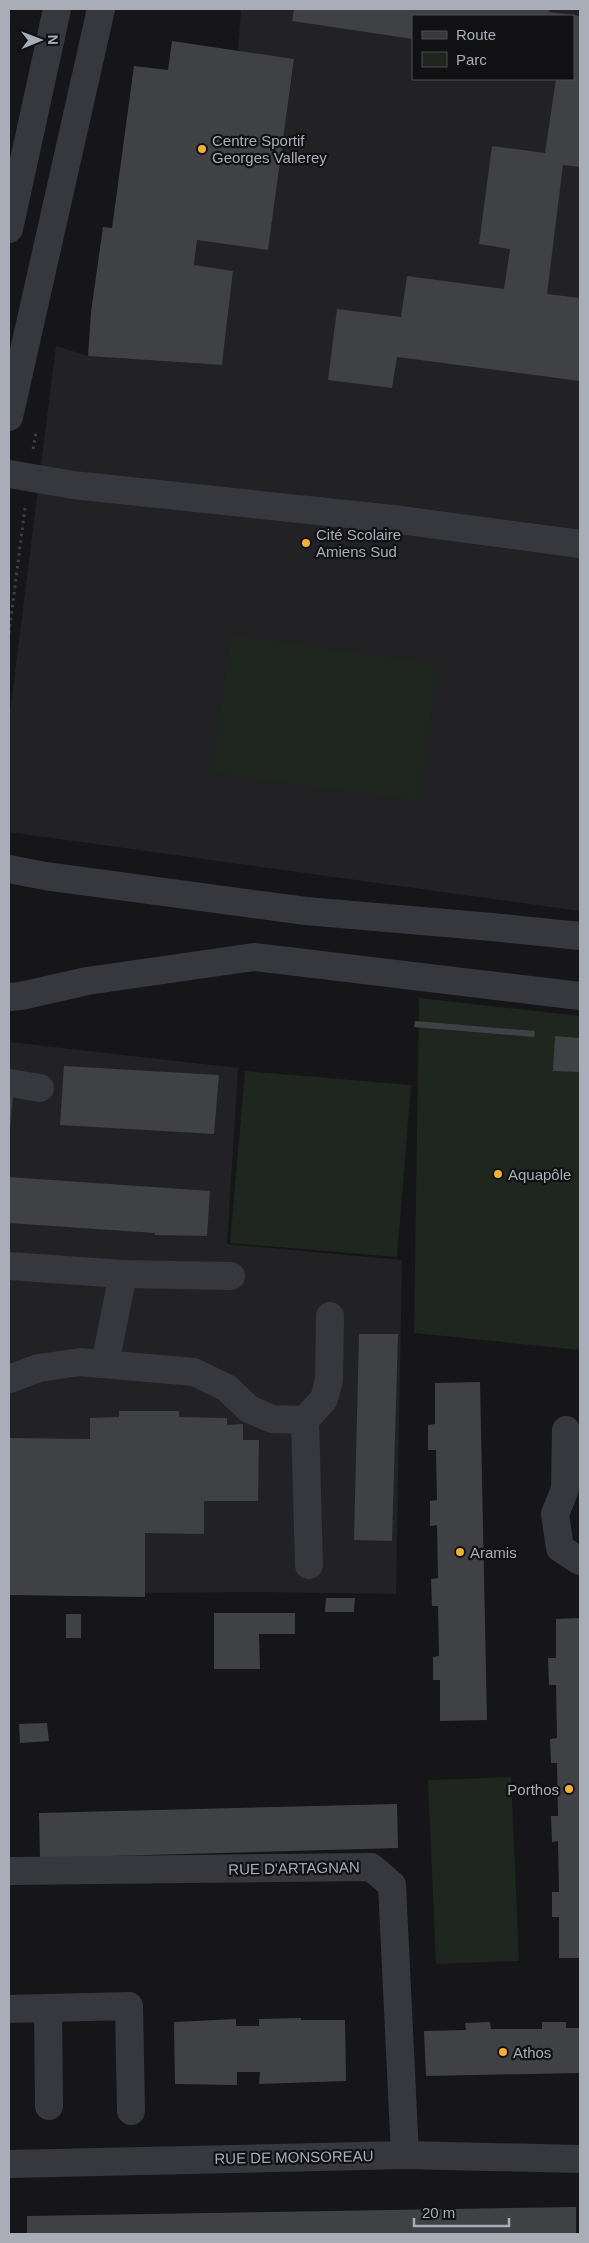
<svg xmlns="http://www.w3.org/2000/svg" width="589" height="2243" font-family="Helvetica,sans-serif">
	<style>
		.built { fill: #222225; fill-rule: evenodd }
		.green { fill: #1e261f }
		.building { fill: #404145 }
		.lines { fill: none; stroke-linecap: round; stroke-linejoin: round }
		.path { stroke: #3d3f44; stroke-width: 3; stroke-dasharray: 2.5 4; stroke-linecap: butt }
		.minor { stroke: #37383d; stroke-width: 28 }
		.poi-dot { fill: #f2b134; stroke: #111113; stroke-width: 2 }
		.labels { text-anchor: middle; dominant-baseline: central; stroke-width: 4.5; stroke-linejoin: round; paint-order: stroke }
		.poi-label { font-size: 15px; fill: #a8adb8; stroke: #111113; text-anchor: start }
		.street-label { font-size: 15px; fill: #a8adb8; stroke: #111113 }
	</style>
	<rect width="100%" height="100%" fill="#161618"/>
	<g class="built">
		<path d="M 241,9 L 580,9 L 580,911 L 9,832 L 9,720 L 56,346 L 88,356 L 222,365 L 233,271 L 194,265 L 197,240 L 268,249 L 294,60 L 238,51 ZM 413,16 L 573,16 L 573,79 L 413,79 Z"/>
		<path d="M 9,1042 L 238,1068 L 227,1244 L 402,1260 L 396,1594 L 259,1592 L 9,1594 Z"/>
	</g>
	<g class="green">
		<path d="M 231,635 L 438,664 L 419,801 L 212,773 Z"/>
		<path d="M 419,998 L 580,1016 L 580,1350 L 414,1333 Z"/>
		<path d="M 245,1071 L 411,1085 L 397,1257 L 230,1243 Z"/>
		<path d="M 511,1777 L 519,1961 L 436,1964 L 428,1780 Z"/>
	</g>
	<g class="building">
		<path d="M 294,9 L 550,9 L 549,12 L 571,15 L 413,16 L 413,39 L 292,21 Z"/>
		<path d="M 573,15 L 580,16 L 580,167 L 563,165 L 547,294 L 580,298 L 580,381 L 397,357 L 392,388 L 328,380 L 337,309 L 401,317 L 407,276 L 504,289 L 510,249 L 479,244 L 492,146 L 545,153 L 556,79 L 573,79 Z"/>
		<path d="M 172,41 L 294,59 L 268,250 L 197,240 L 194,265 L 233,271 L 222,365 L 88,356 L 91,312 L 103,227 L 112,228 L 134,66 L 168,70 Z"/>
		<path d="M 415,1021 L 535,1031 L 534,1037 L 414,1027 Z"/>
		<path d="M 555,1036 L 580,1038 L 580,1072 L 553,1071 Z"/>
		<path d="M 64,1066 L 219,1075 L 214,1134 L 60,1125 Z"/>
		<path d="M 9,1094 L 13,1095 L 10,1127 L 9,1127 Z"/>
		<path d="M 9,1177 L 210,1191 L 207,1236 L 155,1235 L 155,1233 L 9,1223 Z"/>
		<path d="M 359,1334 L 398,1334 L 392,1541 L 354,1540 Z"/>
		<path d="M 480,1382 L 487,1720 L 440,1721 L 440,1680 L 433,1680 L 433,1657 L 439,1656 L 438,1606 L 432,1606 L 431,1579 L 438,1578 L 437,1525 L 430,1526 L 430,1501 L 437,1500 L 436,1450 L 428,1450 L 428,1425 L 435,1424 L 435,1383 Z"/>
		<path d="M 119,1411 L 179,1411 L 179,1417 L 227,1418 L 227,1425 L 243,1424 L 243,1440 L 259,1440 L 258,1501 L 204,1501 L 204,1534 L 145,1533 L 145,1597 L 9,1595 L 9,1438 L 90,1439 L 90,1418 L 119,1417 Z"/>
		<path d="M 326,1598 L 355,1598 L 354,1612 L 325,1612 Z"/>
		<path d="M 214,1613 L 295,1613 L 295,1634 L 259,1634 L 260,1669 L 214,1669 Z"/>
		<rect x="66" y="1614" width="15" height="24"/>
		<path d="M 580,1618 L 580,1958 L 559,1958 L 559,1917 L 552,1917 L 552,1892 L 559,1892 L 558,1841 L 552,1842 L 551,1816 L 558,1816 L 557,1763 L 551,1763 L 550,1739 L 557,1738 L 556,1685 L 549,1685 L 548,1658 L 556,1658 L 556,1619 Z"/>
		<path d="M 47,1723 L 49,1741 L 20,1743 L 19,1724 Z"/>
		<path d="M 397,1804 L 398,1848 L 40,1858 L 39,1813 Z"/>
		<path d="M 301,2018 L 301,2020 L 345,2020 L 346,2081 L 259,2084 L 260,2072 L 237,2072 L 237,2085 L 175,2084 L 174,2022 L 236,2019 L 236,2026 L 259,2026 L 259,2019 Z"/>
		<path d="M 490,2022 L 491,2029 L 542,2029 L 542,2022 L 566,2022 L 566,2028 L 580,2028 L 580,2073 L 426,2076 L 424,2031 L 466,2030 L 465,2023 Z"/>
		<path d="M 576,2207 L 576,2234 L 27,2234 L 27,2216 Z"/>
	</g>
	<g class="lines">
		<g class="path">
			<path d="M 33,449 L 36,433"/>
			<path d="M 9,633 L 25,508"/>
		</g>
		<g class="minor">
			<path d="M 9,229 L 57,9"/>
			<path d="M 9,417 L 101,9"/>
			<path d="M 9,474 L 73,485 L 393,519 L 580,544"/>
			<path d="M 9,869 L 45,876 L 306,911 L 492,927 L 580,936"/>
			<path d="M 9,997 L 21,996 L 87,981 L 254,957 L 580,996"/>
			<path d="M 9,1083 L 40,1088"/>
			<path d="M 9,1266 L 123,1274"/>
			<path d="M 105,1364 L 123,1274 L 231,1276"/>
			<path d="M 9,1379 L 39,1368 L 80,1362 L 194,1372 L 227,1388 L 249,1409 L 272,1419 L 305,1420 L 324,1399 L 329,1380 L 330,1316"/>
			<path d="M 305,1420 L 309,1565"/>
			<path d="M 566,1430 L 565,1489 L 555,1514 L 560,1548 L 580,1561"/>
			<path d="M 9,1871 L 371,1867 L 392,1885 L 405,2155"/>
			<path d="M 48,2008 L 49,2106"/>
			<path d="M 9,2009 L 129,2006 L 131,2111"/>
			<path d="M 9,2164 L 405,2155 L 580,2159"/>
		</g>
	</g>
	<g class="poi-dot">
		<circle cx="202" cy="149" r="5"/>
		<circle cx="306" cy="543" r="5"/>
		<circle cx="498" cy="1174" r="5"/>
		<circle cx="460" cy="1552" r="5"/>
		<circle cx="569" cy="1789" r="5"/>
		<circle cx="503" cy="2052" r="5"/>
	</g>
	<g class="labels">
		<g class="poi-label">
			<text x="212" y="140">Centre Sportif<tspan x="212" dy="17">Georges Vallerey</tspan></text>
			<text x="316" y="534">Cité Scolaire<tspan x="316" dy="17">Amiens Sud</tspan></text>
			<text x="508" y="1174">Aquapôle</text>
			<text x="470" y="1552">Aramis</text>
			<text x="559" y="1789" text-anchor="end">Porthos</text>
			<text x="513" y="2052">Athos</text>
		</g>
		<g class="street-label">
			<text transform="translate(294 1868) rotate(-1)">RUE D'ARTAGNAN</text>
			<text transform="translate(294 2157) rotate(-1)">RUE DE MONSOREAU</text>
		</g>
	</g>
	<rect width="589" height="2243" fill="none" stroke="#a8adb8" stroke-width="20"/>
	<rect x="412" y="15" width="162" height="65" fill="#111113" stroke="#4d4f55"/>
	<rect x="422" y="31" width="25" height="8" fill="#37383d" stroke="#4d4f55"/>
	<text x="456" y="40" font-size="15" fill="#a8adb8">Route</text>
	<rect x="422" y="52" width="25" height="15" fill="#1e261f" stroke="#4d4f55"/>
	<text x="456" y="65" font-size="15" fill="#a8adb8">Parc</text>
	<g transform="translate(40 40) rotate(89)" stroke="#111113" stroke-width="4" paint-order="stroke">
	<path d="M0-4L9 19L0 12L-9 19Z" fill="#a8adb8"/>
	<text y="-8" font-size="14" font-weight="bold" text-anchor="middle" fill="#a8adb8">N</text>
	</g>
	<path d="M414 2218v8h95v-8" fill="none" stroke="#a8adb8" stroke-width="2.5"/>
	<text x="422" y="2218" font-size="15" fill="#a8adb8" stroke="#111113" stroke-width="4" paint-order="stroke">20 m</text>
</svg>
